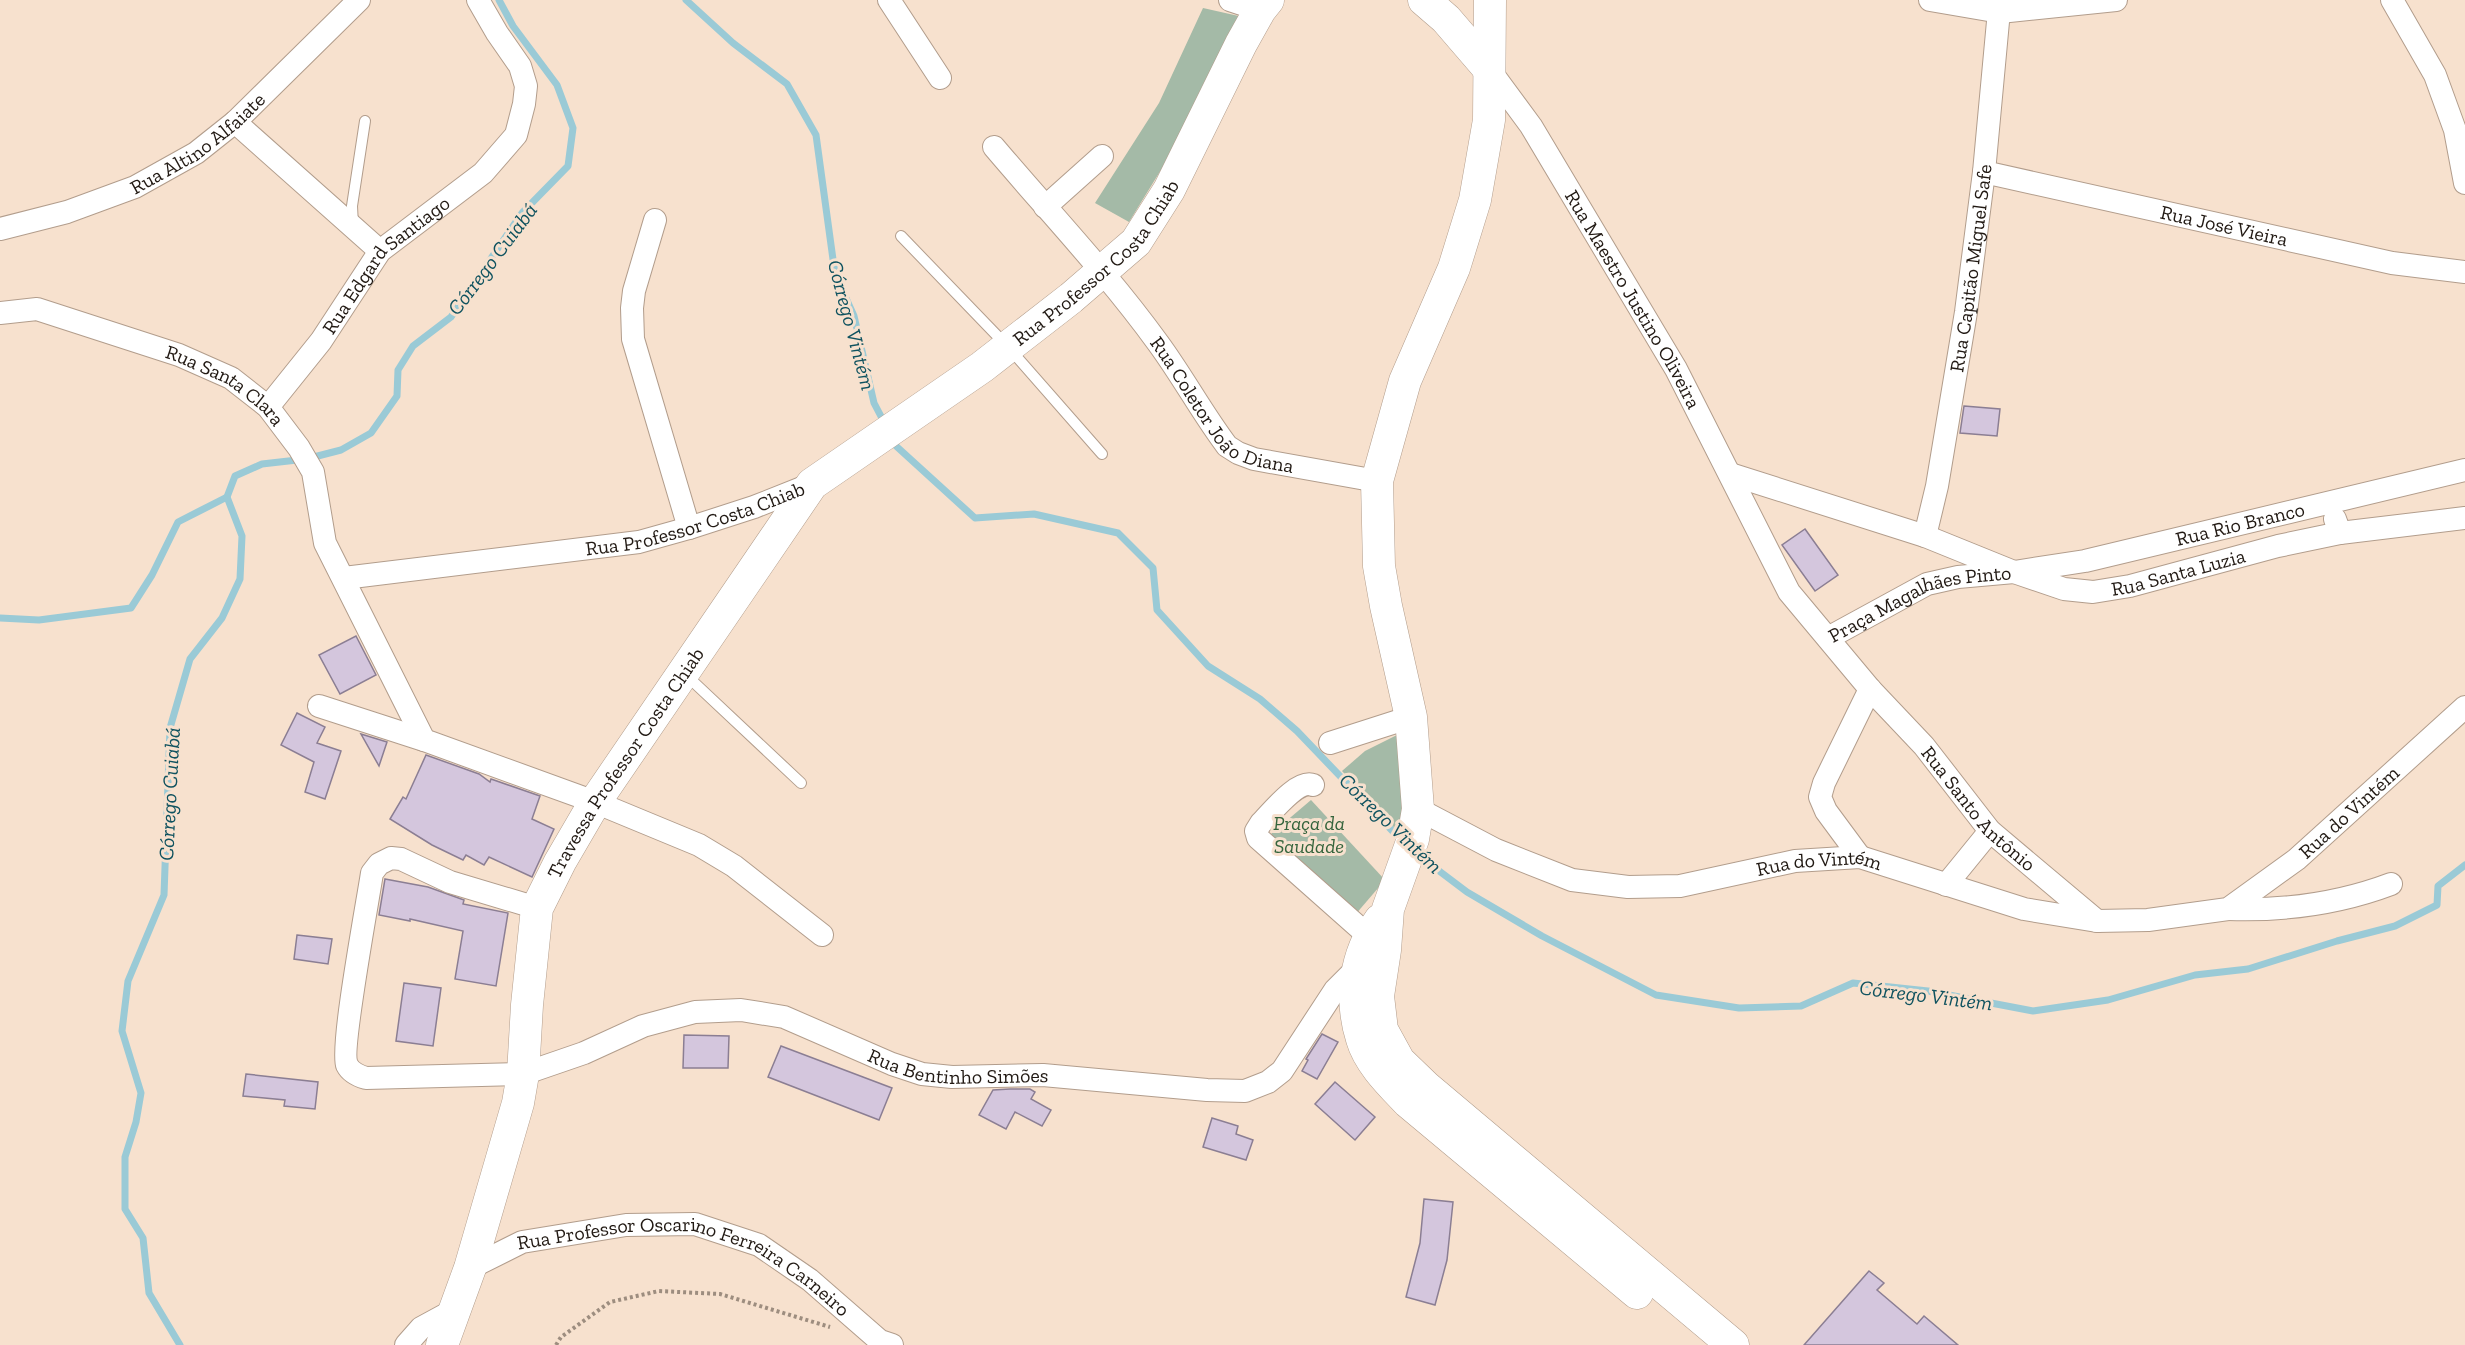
<svg xmlns="http://www.w3.org/2000/svg" width="2465" height="1345" font-family="'Zilla Slab',serif">
	<style>
		.green { fill: #a4baa7 }
		.lines { fill: none; stroke-linecap: round; stroke-linejoin: round }
		.stream { stroke: #9acad6; stroke-width: 7 }
		.building { fill: #d4c6dd; stroke: #8b7e93; stroke-width: 1.5 }
		.lane-casing { stroke: #b29d8c; stroke-width: 12 }
		.street-casing { stroke: #b29d8c; stroke-width: 24 }
		.secondary-casing { stroke: #b29d8c; stroke-width: 33 }
		.path { stroke: #9d8d7f; stroke-width: 4; stroke-dasharray: 3 3; stroke-linecap: butt }
		.lane { stroke: #fff; stroke-width: 10 }
		.street { stroke: #fff; stroke-width: 22 }
		.secondary { stroke: #fff; stroke-width: 32 }
		.labels { text-anchor: middle; dominant-baseline: central; stroke-width: 6; stroke-linejoin: round; paint-order: stroke }
		.street-label { font-size: 20px; fill: #211913; stroke: #f7e1ce }
		.park-label { font-size: 20px; font-style: italic; fill: #34643c; stroke: #f7e1ce }
		.water-label { font-size: 21px; font-style: italic; fill: #0f525f; stroke: #f7e1ce }
	</style>
	<rect width="100%" height="100%" fill="#f7e1ce"/>
	<g class="green">
		<path d="M 1203,8 L 1243,17 L 1194,116 L 1129,222 L 1095,203 L 1159,103 Z"/>
		<path d="M 1401,733 L 1406,774 L 1401,835 L 1342,771 L 1365,751 Z"/>
		<path d="M 1311,800 L 1385,880 L 1355,915 L 1271,834 Z"/>
	</g>
	<g class="lines">
		<g class="stream">
			<path d="M 686,0 L 733,43 L 787,84 L 816,135 L 835,274 L 854,316 L 874,403 L 885,424"/>
			<path d="M 892,439 L 896,446 L 975,518 L 1034,514 L 1118,533 L 1153,568 L 1157,610 L 1208,666 L 1260,699 L 1297,731 L 1403,842"/>
			<path d="M 0,618 L 39,620 L 131,608 L 152,575 L 178,522 L 227,497"/>
			<path d="M 1418,855 L 1467,892 L 1542,936 L 1656,995 L 1739,1008 L 1801,1006 L 1853,983 L 1928,991 L 2033,1011 L 2108,1000 L 2195,975 L 2248,969 L 2337,941 L 2395,926 L 2437,905 L 2438,886 L 2465,865"/>
			<path d="M 180,1345 L 149,1293 L 143,1238 L 125,1209 L 125,1157 L 136,1122 L 141,1093 L 122,1031 L 128,981 L 164,895 L 170,728 L 190,659 L 222,618 L 240,579 L 242,536 L 227,497 L 235,476 L 262,464 L 306,459 L 341,450 L 371,433 L 397,396 L 398,370 L 413,346 L 451,317 L 522,213 L 568,166 L 573,128 L 557,85 L 513,26 L 499,0"/>
		</g>
	</g>
	<g class="building">
		<path d="M 1964,406 L 2000,409 L 1997,436 L 1960,433 Z"/>
		<path d="M 1805,529 L 1838,575 L 1815,591 L 1782,545 Z"/>
		<path d="M 356,636 L 376,675 L 340,694 L 319,655 Z"/>
		<path d="M 297,713 L 325,727 L 317,743 L 341,751 L 325,799 L 305,792 L 314,762 L 281,745 Z"/>
		<path d="M 361,734 L 387,742 L 379,766 Z"/>
		<path d="M 426,755 L 479,774 L 490,782 L 491,779 L 540,796 L 532,819 L 554,829 L 532,877 L 489,857 L 484,865 L 466,855 L 463,860 L 432,845 L 390,819 L 403,797 L 406,799 Z"/>
		<path d="M 385,879 L 428,887 L 464,900 L 463,904 L 508,913 L 496,986 L 455,979 L 463,931 L 410,919 L 410,921 L 379,915 Z"/>
		<path d="M 297,935 L 332,939 L 328,964 L 294,959 Z"/>
		<path d="M 404,983 L 441,988 L 433,1046 L 396,1041 Z"/>
		<path d="M 1322,1034 L 1338,1042 L 1317,1079 L 1302,1071 L 1308,1060 L 1306,1059 Z"/>
		<path d="M 684,1035 L 729,1036 L 728,1068 L 683,1068 Z"/>
		<path d="M 781,1046 L 892,1088 L 879,1120 L 768,1077 Z"/>
		<path d="M 246,1074 L 318,1082 L 315,1109 L 284,1106 L 285,1100 L 243,1096 Z"/>
		<path d="M 1335,1082 L 1375,1117 L 1355,1140 L 1315,1104 Z"/>
		<path d="M 1010,1089 L 1030,1089 L 1035,1092 L 1031,1099 L 1051,1110 L 1042,1126 L 1015,1112 L 1006,1129 L 979,1115 L 993,1090 Z"/>
		<path d="M 1212,1118 L 1238,1126 L 1236,1134 L 1253,1140 L 1246,1160 L 1203,1147 Z"/>
		<path d="M 1424,1199 L 1453,1202 L 1447,1260 L 1435,1305 L 1406,1297 L 1420,1243 Z"/>
		<path d="M 1869,1271 L 1884,1283 L 1877,1290 L 1917,1324 L 1924,1316 L 1958,1345 L 1804,1345 Z"/>
	</g>
	<g class="lines">
		<g class="lane-casing">
			<g id="lane">
				<path d="M 353,225 L 352,206 L 365,121"/>
				<path d="M 901,236 L 1009,348 L 1102,454"/>
				<path d="M 686,675 L 801,783"/>
			</g>
		</g>
		<g class="street-casing">
			<g id="street">
				<path d="M 889,0 L 940,78"/>
				<path d="M 1230,0 L 1260,10"/>
				<path d="M 1930,0 L 2000,12 L 2116,0"/>
				<path d="M 2392,0 L 2435,75 L 2455,130 L 2465,183"/>
				<path id="s1" d="M 1489,69 L 1531,126 L 1676,369 L 1789,592 L 1870,689 L 1924,746 L 1990,831 L 2097,921"/>
				<path d="M 235,122 L 380,251"/>
				<path id="s2" d="M 994,147 C 1049,212 1108,274 1158,343 C 1183,377 1202,413 1227,446 L 1238,453 L 1254,459 L 1377,481"/>
				<path id="s3" d="M 1984,172 L 2392,263 L 2465,272"/>
				<path d="M 1045,207 L 1102,156"/>
				<path d="M 655,220 L 634,291 L 632,308 L 633,339 L 689,528"/>
				<path id="s4" d="M 0,229 L 67,212 L 135,187 L 196,153 L 235,122 L 359,0"/>
				<path id="s5" d="M 0,313 L 37,309 L 179,355 L 231,378 L 268,407 L 299,448 L 313,472 L 325,543 L 424,740 L 595,802 L 699,845 L 734,866 L 822,935"/>
				<path id="s6" d="M 268,407 L 321,341 L 380,251 L 483,173 L 516,135 L 524,104 L 526,86 L 520,66 L 497,33 L 478,0"/>
				<path id="s7" d="M 1730,474 L 1925,536 L 2014,572 L 2064,589 L 2093,592 L 2130,586 L 2278,546 L 2340,533"/>
				<path d="M 2335,519 L 2340,533 L 2465,518"/>
				<path id="s8" d="M 1925,536 L 1937,486 L 1966,312 L 1984,172 L 2000,0"/>
				<path id="s9" d="M 344,578 L 639,542 L 689,528 L 754,507 L 812,484"/>
				<path id="s10" d="M 1828,638 L 1927,584 L 1958,577 L 2014,572 L 2085,561 L 2465,470"/>
				<path d="M 319,706 L 424,740"/>
				<path d="M 1330,743 L 1411,717"/>
				<path d="M 1313,785 C 1298,779 1272,812 1261,823 L 1256,831 L 1258,838 L 1381,947"/>
				<path id="s11" d="M 1418,809 L 1496,850 L 1572,880 L 1628,887 L 1680,886 L 1795,861 L 1860,857 L 2024,909 L 2097,921 L 2148,920 L 2228,909 L 2297,859 L 2465,707"/>
				<path d="M 1860,857 L 1826,811 L 1820,797 L 1824,783 L 1870,689"/>
				<path d="M 1946,885 L 1990,831"/>
				<path id="s12" d="M 537,908 L 450,882 L 401,859 L 391,858 L 379,864 L 372,873 C 368,900 340,1050 347,1065 C 351,1073 359,1076 366,1078 L 523,1074 L 584,1053 L 643,1026 L 695,1012 L 741,1010 L 784,1017 L 892,1064 L 922,1074 L 952,1077 L 1043,1075 L 1207,1090 L 1245,1091 L 1268,1082 L 1282,1071 L 1335,990 L 1357,968"/>
				<path d="M 2228,909 C 2285,911 2338,904 2391,884"/>
				<path id="s13" d="M 470,1268 L 522,1242 L 626,1225 L 695,1224 L 759,1245 L 810,1280 L 880,1341 L 892,1345"/>
				<path d="M 406,1345 L 421,1328 L 456,1309"/>
			</g>
		</g>
		<g class="secondary-casing">
			<g id="secondary">
				<path d="M 1424,0 L 1446,19 L 1489,69"/>
				<path d="M 1490,0 L 1489,120 L 1475,200 L 1454,268 L 1405,381 L 1377,481 L 1379,566 L 1386,606 L 1411,717 L 1418,809 L 1413,839 L 1388,909 L 1385,950 L 1378,996 L 1382,1030 L 1399,1061 L 1426,1087 L 1733,1345"/>
				<path d="M 1380,920 C 1355,955 1349,998 1362,1039 C 1369,1063 1391,1084 1408,1102 L 1637,1293"/>
				<path id="s14" d="M 442,1345 L 470,1268 L 518,1103 L 523,1074 L 527,1005 L 537,908 L 560,862 L 595,802 L 812,484 L 982,367 L 1071,298 L 1136,242 L 1169,190 L 1241,44 L 1260,10 L 1268,0"/>
			</g>
		</g>
		<path class="path" d="M 556,1345 L 561,1337 L 610,1302 L 659,1291 L 720,1294 L 830,1327"/>
		<use href="#lane" class="lane"/>
		<use href="#street" class="street"/>
		<use href="#secondary" class="secondary"/>
	</g>
	<g class="labels">
		<g class="street-label">
			<text stroke="none"><textPath href="#s4" startOffset="218">Rua Altino Alfaiate</textPath></text>
			<text stroke="none"><textPath href="#s3" startOffset="246">Rua José Vieira</textPath></text>
			<text stroke="none"><textPath href="#s14" startOffset="1318">Rua Professor Costa Chiab</textPath></text>
			<text stroke="none"><textPath href="#s6" startOffset="186">Rua Edgard Santiago</textPath></text>
			<text stroke="none"><textPath href="#s8" startOffset="272">Rua Capitão Miguel Safe</textPath></text>
			<text stroke="none"><textPath href="#s1" startOffset="272">Rua Maestro Justino Oliveira</textPath></text>
			<text stroke="none"><textPath href="#s5" startOffset="242">Rua Santa Clara</textPath></text>
			<text stroke="none"><textPath href="#s2" startOffset="350">Rua Coletor João Diana</textPath></text>
			<text stroke="none"><textPath href="#s9" startOffset="357">Rua Professor Costa Chiab</textPath></text>
			<text stroke="none"><textPath href="#s10" startOffset="432">Rua Rio Branco</textPath></text>
			<text stroke="none"><textPath href="#s7" startOffset="470">Rua Santa Luzia</textPath></text>
			<text stroke="none"><textPath href="#s10" startOffset="100">Praça Magalhães Pinto</textPath></text>
			<text stroke="none"><textPath href="#s14" startOffset="620">Travessa Professor Costa Chiab</textPath></text>
			<text stroke="none"><textPath href="#s1" startOffset="892">Rua Santo Antônio</textPath></text>
			<text stroke="none"><textPath href="#s11" startOffset="994">Rua do Vintém</textPath></text>
			<text stroke="none"><textPath href="#s11" startOffset="420">Rua do Vintém</textPath></text>
			<text stroke="none"><textPath href="#s12" startOffset="1012">Rua Bentinho Simões</textPath></text>
			<text stroke="none"><textPath href="#s13" startOffset="232">Rua Professor Oscarino Ferreira Carneiro</textPath></text>
		</g>
		<g class="park-label">
			<text x="1309" y="823">Praça da<tspan x="1309" dy="23">Saudade</tspan></text>
		</g>
		<g class="water-label">
			<text transform="translate(492 259) rotate(-53)">Córrego Cuiabá</text>
			<text transform="translate(852 325) rotate(75)">Córrego Vintém</text>
			<text transform="translate(169 794) rotate(-87)">Córrego Cuiabá</text>
			<text transform="translate(1391 823) rotate(44)">Córrego Vintém</text>
			<text transform="translate(1926 995) rotate(7)">Córrego Vintém</text>
		</g>
	</g>
</svg>
